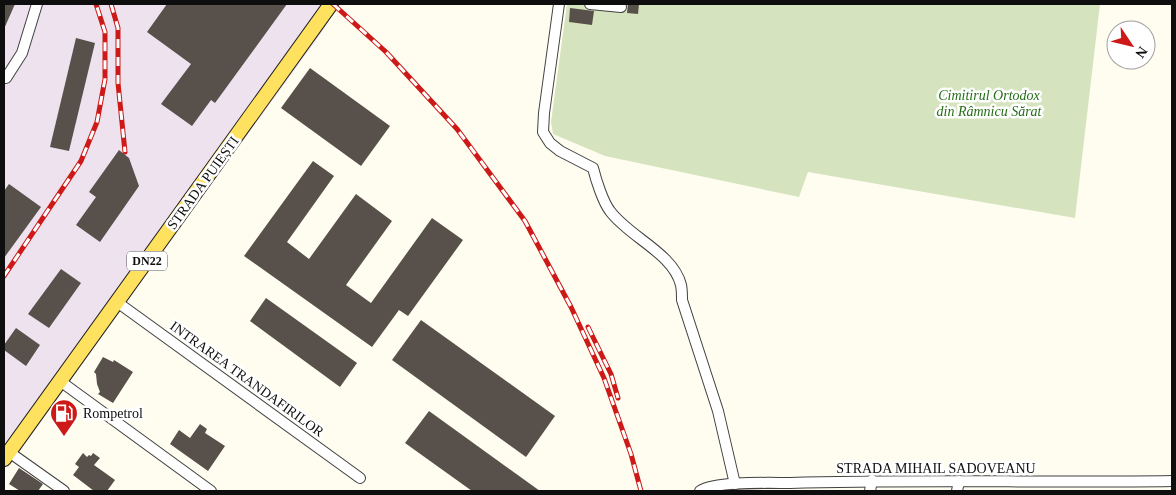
<svg xmlns="http://www.w3.org/2000/svg" width="1176" height="495" font-family="'Times New Roman',serif">
	<style>
		.industrial { fill: #ede2ee }
		.cemetery { fill: #d5e4be }
		.building { fill: #58504a }
		.lines { fill: none; stroke-linecap: round; stroke-linejoin: round }
		.minor-casing { stroke: #414141; stroke-width: 12 }
		.major-casing { stroke: #1f1f1f; stroke-width: 16 }
		.minor { stroke: #fff; stroke-width: 10 }
		.major { stroke: #ffe160; stroke-width: 14 }
		.rail-casing { stroke: #cd1a18; stroke-width: 5 }
		.rail { stroke: #fff; stroke-width: 3; stroke-dasharray: 9; stroke-linecap: butt }
		.labels { text-anchor: middle; dominant-baseline: central; stroke-width: 5; stroke-linejoin: round; paint-order: stroke }
		.shield { fill: #fff; stroke: #565656; stroke-width: 1 }
		.shield-label { font-size: 12px; font-weight: bold; fill: #0e0e0e }
		.park-label { font-size: 14px; font-style: italic; fill: #246d18; stroke: #fff }
		.street-label { font-size: 14px; fill: #0e0e0e; stroke: #fff }
		.poi-label { font-size: 14px; fill: #0e0e0e; stroke: #fff; text-anchor: start }
	</style>
	<rect width="100%" height="100%" fill="#fffdf0"/>
	<path class="industrial" d="M 4,4 L 339,4 L 320,35 L 4,469 Z"/>
	<path class="cemetery" d="M 567,4 L 1100,4 L 1075,218 L 808,172 L 799,197 L 605,156 L 553,134 L 551,122 Z"/>
	<g class="building">
		<path d="M 4,4 L 15,4 L 4,29 Z"/>
		<path d="M 167,4 L 287,4 L 215,103 L 211,100 L 192,126 L 161,104 L 191,64 L 147,32 Z"/>
		<path d="M 628,4 L 639,4 L 638,14 L 627,13 Z"/>
		<path d="M 570,8 L 594,11 L 592,25 L 569,22 Z"/>
		<path d="M 76,38 L 95,43 L 69,151 L 50,147 Z"/>
		<path d="M 310,68 L 390,126 L 361,166 L 281,108 Z"/>
		<path d="M 119,150 L 129,158 L 139,186 L 100,242 L 76,225 L 96,197 L 89,192 Z"/>
		<path d="M 313,161 L 334,176 L 287,242 L 309,259 L 356,194 L 392,221 L 346,285 L 371,303 L 432,218 L 463,240 L 408,316 L 399,310 L 372,347 L 244,256 Z"/>
		<path d="M 9,184 L 41,207 L 4,258 L 4,191 Z"/>
		<path d="M 61,269 L 81,283 L 49,328 L 28,314 Z"/>
		<path d="M 266,298 L 357,363 L 340,387 L 250,321 Z"/>
		<path d="M 421,320 L 555,416 L 526,457 L 392,360 Z"/>
		<path d="M 16,328 L 40,345 L 26,366 L 4,350 L 4,345 Z"/>
		<path d="M 103,357 L 113,362 L 114,360 L 133,372 L 113,403 L 98,394 L 100,392 L 97,384 L 96,374 L 94,372 Z"/>
		<path d="M 429,411 L 540,491 L 472,491 L 405,443 Z"/>
		<path d="M 200,424 L 207,429 L 205,433 L 225,446 L 208,471 L 170,444 L 179,430 L 190,438 Z"/>
		<path d="M 83,453 L 87,457 L 89,455 L 91,456 L 93,453 L 100,458 L 94,465 L 115,480 L 107,491 L 94,491 L 73,475 L 79,467 L 75,464 Z"/>
		<path d="M 19,468 L 43,484 L 38,491 L 20,491 L 9,484 Z"/>
	</g>
	<g class="lines">
		<g class="minor-casing">
			<g id="minor">
				<path d="M 559,4 L 544,113 L 543,132 L 550,143 L 560,151 L 593,168 C 596,180 603,202 610,211 C 629,237 673,253 681,285 C 682,290 682,296 682,300 L 718,411 L 735,484"/>
				<path d="M 590,4 L 621,7"/>
				<path d="M 4,78 L 6,78 L 22,53 L 37,4"/>
				<path d="M 117,302 L 360,478"/>
				<path d="M 60,381 L 211,491"/>
				<path d="M 9,452 L 64,491"/>
				<path d="M 700,491 C 716,481 769,483 790,483 C 917,479 1045,483 1172,481"/>
				<path d="M 870,491 L 872,480"/>
				<path d="M 957,491 L 959,481"/>
			</g>
		</g>
		<g class="major-casing">
			<path id="major" d="M 4,459 L 331,4"/>
		</g>
		<use href="#minor" class="minor"/>
		<use href="#major" class="major"/>
		<g class="rail-casing">
			<g id="rail">
				<path d="M 111,4 L 118,28 L 118,83 L 125,152"/>
				<path d="M 333,4 L 386,52 L 457,129 L 525,221 L 571,307 L 604,378 L 631,454 L 641,491"/>
				<path d="M 4,276 L 81,161 L 97,122 L 105,79 L 105,32 L 96,4"/>
				<path d="M 588,327 L 611,374 L 618,398"/>
			</g>
		</g>
		<use href="#rail" class="rail"/>
	</g>
	<defs>
		<g id="fuel-pin" transform="scale(1.4375)"><path d="M0 17L-7.5 6A9.5 9.5 0 1 1 7.5 6Z" fill="#cd1a18" stroke="#fff"/><path d="M-5.5-6h7V0h2V4h1.3V-2.5L3-4.5l.8-.8L6-3V5H2.5V1h-1V6h-7ZM-4.2-4.7v3.2H.2V-4.7Z" fill="#fff"/></g>
	</defs>
	<g fill-rule="evenodd">
		<use href="#fuel-pin" x="64" y="413"/>
	</g>
	<g class="labels">
		<rect class="shield" x="127" y="251.5" width="40" height="19" rx="4"/>
		<g class="shield-label">
			<text x="147" y="261">DN22</text>
		</g>
		<g class="park-label">
			<text x="989" y="95">Cimitirul Ortodox<tspan x="989" dy="16">din Râmnicu Sărat</tspan></text>
		</g>
		<g class="street-label">
			<text transform="translate(203 183) rotate(-54)">STRADA PUIEȘTI</text>
			<text transform="translate(247 379) rotate(36)">INTRAREA TRANDAFIRILOR</text>
			<text x="936" y="468">STRADA MIHAIL SADOVEANU</text>
		</g>
		<g class="poi-label">
			<text x="83" y="413">Rompetrol</text>
		</g>
	</g>
	<rect width="1176" height="495" fill="none" stroke="#0e0e0e" stroke-width="10"/>
	<g transform="translate(1131 45) rotate(125)"><circle r="24" fill="#ffffff" stroke="#9f9f9f"/>
	<path d="M0-4L9 19L0 12L-9 19Z" fill="#cd1a18"/>
	<text y="-8" font-size="14" font-weight="bold" text-anchor="middle" fill="#0e0e0e">N</text>
	</g>
</svg>
